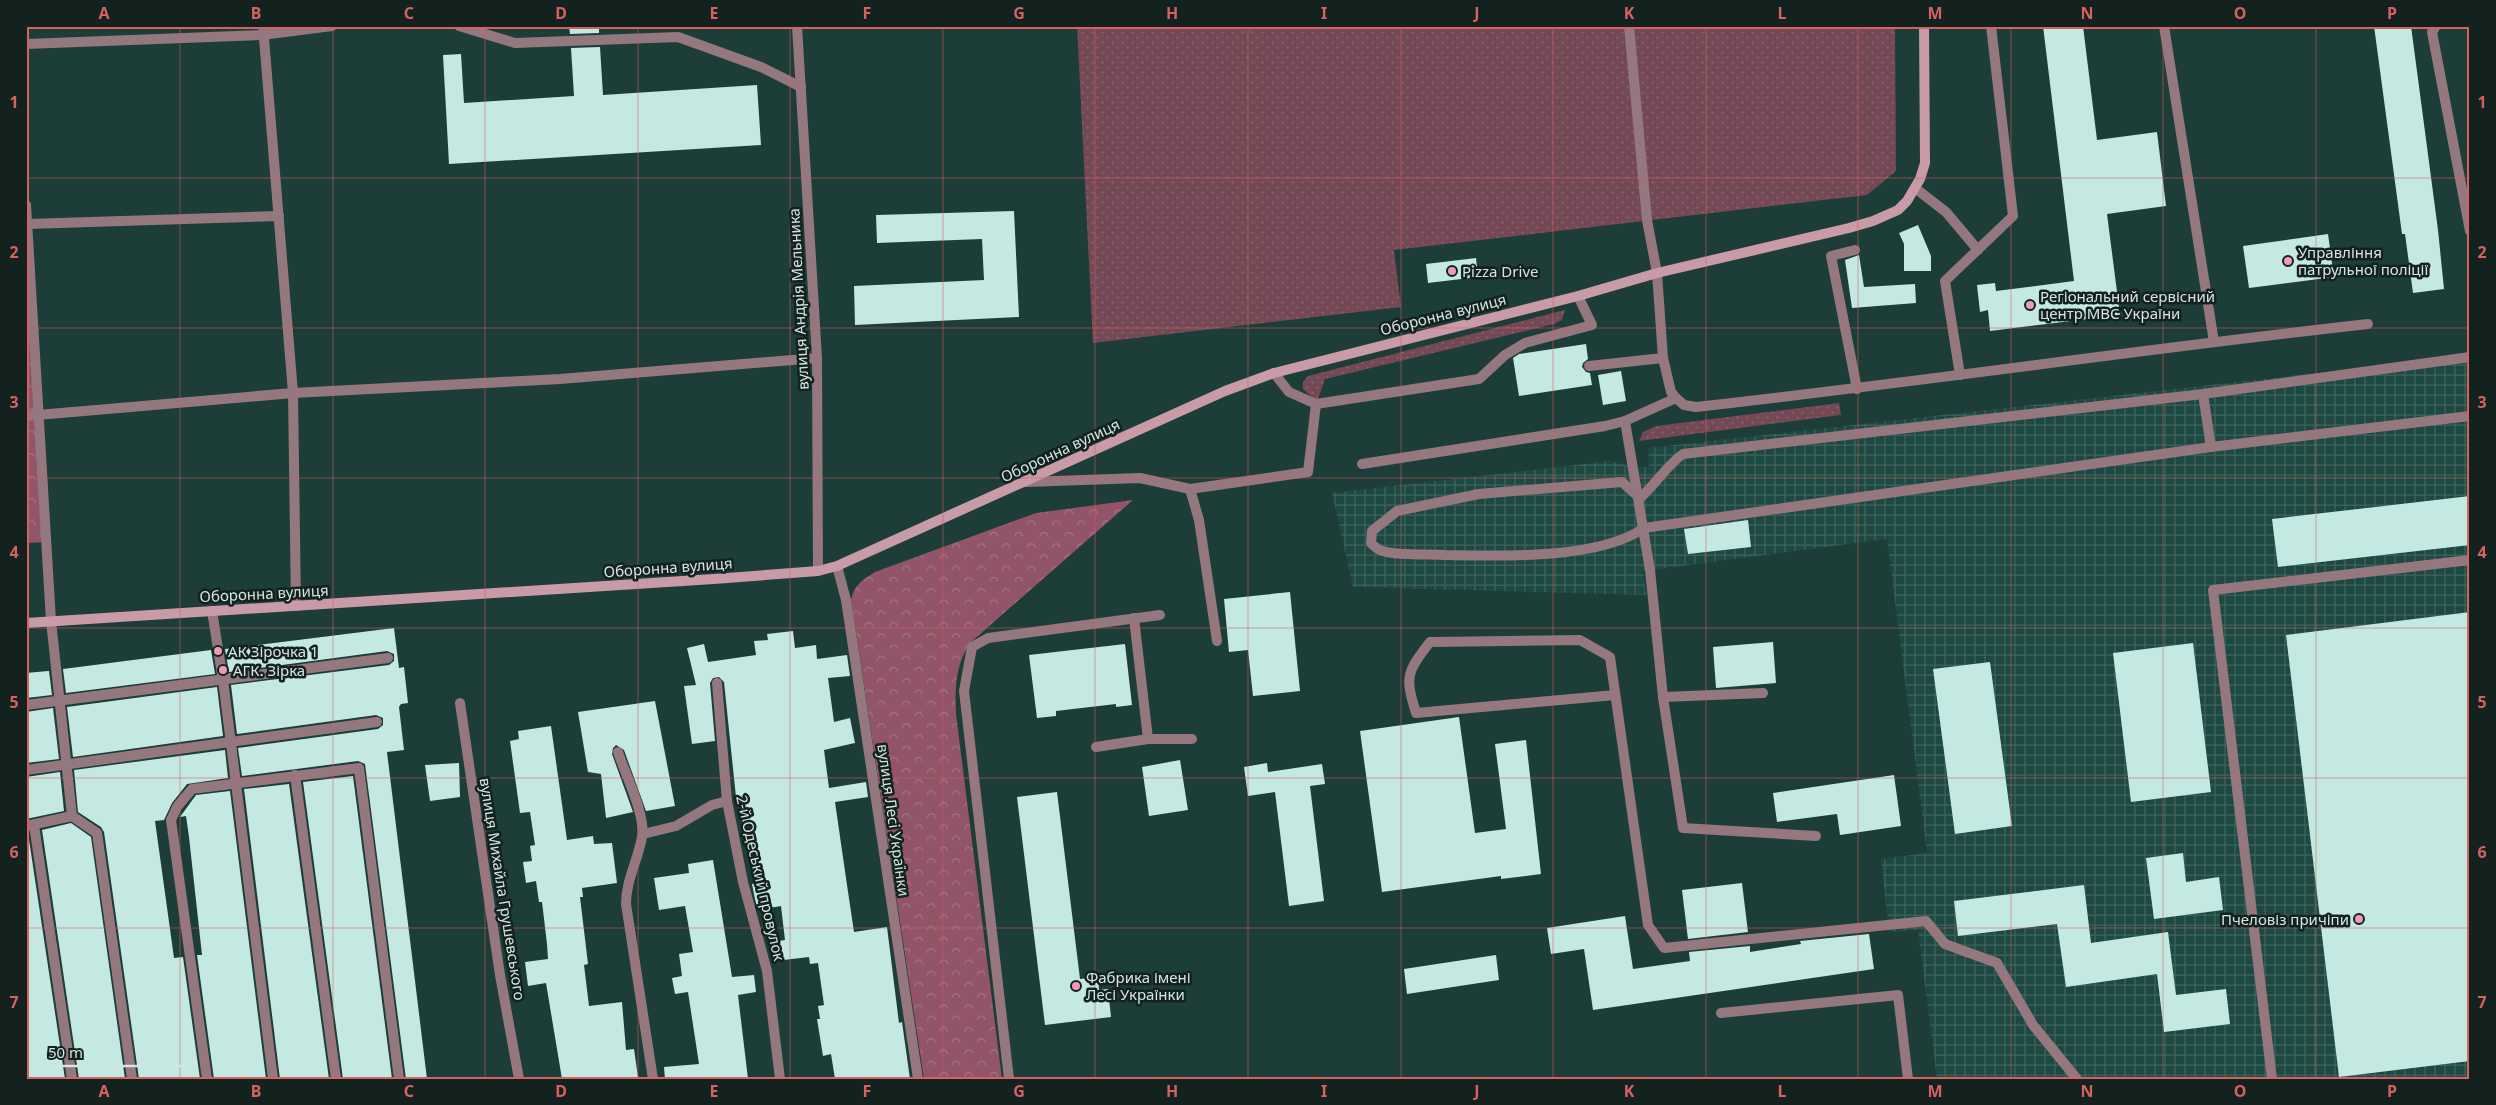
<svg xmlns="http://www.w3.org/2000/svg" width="2496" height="1105" font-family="'Noto Sans',sans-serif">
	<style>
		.industrial { fill: url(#industrial-grid) }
		.grass { fill: url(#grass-dots) }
		.forest { fill: url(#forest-crowns) }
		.building { fill: #c4e9e2 }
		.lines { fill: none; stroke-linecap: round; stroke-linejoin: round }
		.lane { stroke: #94777f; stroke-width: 10 }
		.street { stroke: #94777f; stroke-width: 10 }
		.secondary { stroke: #c99aa8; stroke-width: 10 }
		.grid { fill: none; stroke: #d56160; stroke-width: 1; stroke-opacity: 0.55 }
		.poi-dot { fill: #f09ab5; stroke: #13211f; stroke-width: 2 }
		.labels { text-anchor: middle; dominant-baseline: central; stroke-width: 5; stroke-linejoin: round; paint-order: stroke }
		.poi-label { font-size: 15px; fill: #d3e5e2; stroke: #13211f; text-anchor: start }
		.street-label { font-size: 15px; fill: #d3e5e2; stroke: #13211f }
		.neatline { fill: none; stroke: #d56160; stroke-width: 2 }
		.grid-label { font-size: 16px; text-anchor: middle; font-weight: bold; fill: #d56160 }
	</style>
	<defs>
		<pattern id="industrial-grid" width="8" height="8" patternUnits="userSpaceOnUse" patternTransform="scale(1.25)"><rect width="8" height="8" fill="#1e4943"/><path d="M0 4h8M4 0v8" fill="none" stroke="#3e635e"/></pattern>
		<pattern id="grass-dots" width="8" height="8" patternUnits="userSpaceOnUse" patternTransform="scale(1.25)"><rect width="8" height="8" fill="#754856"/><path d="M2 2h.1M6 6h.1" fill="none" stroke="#88626e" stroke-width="1.8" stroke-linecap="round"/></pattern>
		<pattern id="forest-crowns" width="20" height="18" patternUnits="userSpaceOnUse" patternTransform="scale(1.25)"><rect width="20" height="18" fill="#915468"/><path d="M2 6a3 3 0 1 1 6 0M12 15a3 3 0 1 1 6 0" fill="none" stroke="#a47584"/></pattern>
	</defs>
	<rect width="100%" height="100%" fill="#1d3d38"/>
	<path class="industrial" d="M 2470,356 L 2470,1079 L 1937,1079 L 1918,930 L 1889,932 L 1881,859 L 1927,853 L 1887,539 L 1643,571 L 1646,595 L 1353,587 L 1332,493 L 1610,461 L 1634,467 L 1649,467 L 1648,448 Z"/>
	<g class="grass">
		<path d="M 1077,26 L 1895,26 L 1896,171 L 1867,195 L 1394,250 L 1401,307 L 1093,343 Z"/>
		<path d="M 1565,310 L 1562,320 L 1554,324 L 1325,379 L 1318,399 L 1313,398 L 1303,389 L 1303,382 L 1308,376 Z"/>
		<path d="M 1839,403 L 1841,415 L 1639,441 L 1643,432 L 1656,426 Z"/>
	</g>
	<g class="forest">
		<path d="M 26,181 L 47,542 L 26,543 Z"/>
		<path d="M 1133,500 L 971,642 C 955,664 955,688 956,714 L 1002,1079 L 924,1079 L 851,600 C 854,585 862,580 875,572 L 1036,513 Z"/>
	</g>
	<g class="building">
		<path d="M 569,26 L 599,26 L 599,33 L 570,34 Z"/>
		<path d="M 2043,26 L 2083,26 L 2097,140 L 2157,132 L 2166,206 L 2107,214 L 2120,315 L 1990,331 L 1988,310 L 1980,312 L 1977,285 L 1995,283 L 1996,291 L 2074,281 Z"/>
		<path d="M 2374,26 L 2411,26 L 2438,230 L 2444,289 L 2413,293 L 2405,234 L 2402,234 Z"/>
		<path d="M 600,47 L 603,95 L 757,85 L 761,145 L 449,164 L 443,55 L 461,54 L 464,103 L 574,96 L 571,48 Z"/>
		<path d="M 1014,211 L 1019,317 L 855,325 L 854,286 L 984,280 L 982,239 L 877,243 L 876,215 Z"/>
		<path d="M 1918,225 L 1931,256 L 1931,271 L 1904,271 L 1904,244 L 1899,233 Z"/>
		<path d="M 2328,234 L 2334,277 L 2249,288 L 2243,246 Z"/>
		<path d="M 1859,255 L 1864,287 L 1915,284 L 1916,303 L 1852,308 L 1845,260 Z"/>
		<path d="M 1476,258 L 1478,277 L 1428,283 L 1426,264 Z"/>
		<path d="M 1586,344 L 1588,359 L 1583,363 L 1582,367 L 1586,372 L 1590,373 L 1592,385 L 1519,396 L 1513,358 L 1519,354 Z"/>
		<path d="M 1621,371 L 1626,401 L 1603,405 L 1598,375 Z"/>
		<path d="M 2470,496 L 2470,545 L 2278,567 L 2272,519 Z"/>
		<path d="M 1748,520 L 1751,547 L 1688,554 L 1684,529 Z"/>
		<path d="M 1290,592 L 1300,691 L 1253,696 L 1248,650 L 1229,652 L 1224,599 Z"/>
		<path d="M 2470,612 L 2470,1061 L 2339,1077 L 2286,635 Z"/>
		<path d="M 394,628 L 399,668 L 404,667 L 408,703 L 401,704 L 399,707 L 404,750 L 387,752 L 427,1079 L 406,1079 L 365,764 L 358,761 L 242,776 L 238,748 L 378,729 L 383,725 L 383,718 L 376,715 L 237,734 L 231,685 L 389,665 L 394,661 L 394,654 L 387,651 L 229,672 L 225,649 Z"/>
		<path d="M 793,631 L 795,648 L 816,645 L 817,659 L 847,655 L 850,676 L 828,678 L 834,722 L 850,718 L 855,743 L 824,750 L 829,788 L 866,782 L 868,797 L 835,802 L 847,885 L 854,932 L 887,927 L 899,1023 L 902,1022 L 910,1079 L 835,1079 L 831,1054 L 823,1056 L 817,1019 L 820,1019 L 818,1006 L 824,1005 L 818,963 L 810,964 L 809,957 L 775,961 L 772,942 L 785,940 L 781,906 L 758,910 L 755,899 L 752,884 L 759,883 L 750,821 L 743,823 L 739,796 L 736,797 L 724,682 L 719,677 L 713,678 L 710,683 L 715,741 L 692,744 L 684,686 L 696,685 L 687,648 L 704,644 L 708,662 L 756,655 L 754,641 L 768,640 L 767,634 Z"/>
		<path d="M 1773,642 L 1776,683 L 1716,688 L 1713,647 Z"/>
		<path d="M 2193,643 L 2211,792 L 2131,802 L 2113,653 Z"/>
		<path d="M 1125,644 L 1132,705 L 1116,707 L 1116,704 L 1056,711 L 1056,716 L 1037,718 L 1029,655 Z"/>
		<path d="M 211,650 L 215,674 L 66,693 L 63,669 Z"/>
		<path d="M 1990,662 L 2012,826 L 1955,834 L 1933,669 Z"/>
		<path d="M 48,671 L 49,671 L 52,695 L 26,698 L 26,673 Z"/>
		<path d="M 217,687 L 223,736 L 73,757 L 67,707 Z"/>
		<path d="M 655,701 L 675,806 L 646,811 L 624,750 L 616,745 L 613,748 L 612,754 L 633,812 L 606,818 L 601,774 L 588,772 L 578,712 Z"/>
		<path d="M 53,708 L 59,759 L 26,763 L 26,712 Z"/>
		<path d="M 1459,717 L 1475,833 L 1506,829 L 1495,744 L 1526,740 L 1541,874 L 1501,879 L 1501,876 L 1382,892 L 1360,731 Z"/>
		<path d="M 551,726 L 567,840 L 593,836 L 594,844 L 612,843 L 617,883 L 582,888 L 583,897 L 580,897 L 588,964 L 584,965 L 589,1006 L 622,1002 L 626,1050 L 634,1049 L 638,1077 L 562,1079 L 546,983 L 528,986 L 525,962 L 548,959 L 547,944 L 542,902 L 539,902 L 536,881 L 526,883 L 523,862 L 532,861 L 530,846 L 535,845 L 530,812 L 520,813 L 510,741 L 519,739 L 518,731 Z"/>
		<path d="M 225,750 L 228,778 L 187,784 L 172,803 L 164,820 L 155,821 L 174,958 L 183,957 L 200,1079 L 139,1079 L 104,832 L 101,827 L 78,812 L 74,770 Z"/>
		<path d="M 1180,760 L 1188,810 L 1149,816 L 1142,767 Z"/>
		<path d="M 459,763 L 460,797 L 430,801 L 425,765 Z"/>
		<path d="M 1267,763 L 1268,772 L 1322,764 L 1325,784 L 1310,786 L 1324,901 L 1289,906 L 1275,792 L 1248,796 L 1244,767 Z"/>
		<path d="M 60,772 L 64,811 L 26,819 L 26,777 Z"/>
		<path d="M 1894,775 L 1901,826 L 1840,835 L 1837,814 L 1777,822 L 1773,793 Z"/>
		<path d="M 353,776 L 392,1079 L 343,1079 L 303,782 Z"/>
		<path d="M 289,784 L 329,1079 L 280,1079 L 244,789 Z"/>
		<path d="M 230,791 L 266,1079 L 214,1079 L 197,955 L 202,955 L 189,837 L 186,816 L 180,817 L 196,795 Z"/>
		<path d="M 1057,792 L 1080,979 L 1098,977 L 1099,990 L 1108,989 L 1111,1017 L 1045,1025 L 1017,797 Z"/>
		<path d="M 71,823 L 91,837 L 125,1079 L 79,1079 L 42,830 Z"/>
		<path d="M 26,833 L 28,833 L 65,1079 L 26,1079 Z"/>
		<path d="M 2183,853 L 2186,882 L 2219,877 L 2223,910 L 2154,919 L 2146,858 Z"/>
		<path d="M 713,860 L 732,977 L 754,975 L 756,992 L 738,995 L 748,1079 L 665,1079 L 664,1067 L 699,1064 L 688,992 L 675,994 L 672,978 L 682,976 L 679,954 L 693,952 L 685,906 L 659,910 L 654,878 L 689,873 L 688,864 Z"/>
		<path d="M 1742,883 L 1748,932 L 1688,939 L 1682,890 Z"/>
		<path d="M 2084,885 L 2091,943 L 2168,932 L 2176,995 L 2226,989 L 2230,1024 L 2164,1032 L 2157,974 L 2066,987 L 2057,924 L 1958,936 L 1954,901 Z"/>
		<path d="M 1625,916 L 1633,969 L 1690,961 L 1689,952 L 1750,946 L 1750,952 L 1801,944 L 1800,941 L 1869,934 L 1874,969 L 1593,1010 L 1584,949 L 1551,954 L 1547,928 Z"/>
		<path d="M 1496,955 L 1499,980 L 1407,994 L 1404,969 Z"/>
	</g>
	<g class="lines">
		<g class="lane">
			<path d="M 263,26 L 293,393 L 296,606"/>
			<path d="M 459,26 L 515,43 L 678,37 L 761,67 L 801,87"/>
			<path d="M 1629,26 L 1647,220 L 1657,273 L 1663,358 L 1671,392 L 1676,398"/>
			<path d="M 2164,26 L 2214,342"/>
			<path d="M 2436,26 L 2432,32 L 2470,231"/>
			<path d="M 26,44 L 262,35 L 332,26"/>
			<path d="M 1915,188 L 1946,212 L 1978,250"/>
			<path d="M 26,205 L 51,621 L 72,816 L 97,833 L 132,1079"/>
			<path d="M 27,224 L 279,216"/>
			<path d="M 1855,250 L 1831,256 L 1857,389"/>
			<path d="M 2470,357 L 2203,394 L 1683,454 C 1667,465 1656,484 1640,498 L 1622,482 L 1479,494 L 1397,511 L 1372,531 L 1371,543 C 1373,545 1377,549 1380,550 C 1393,556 1430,554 1445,555 C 1500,556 1598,560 1644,528 L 2211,447 L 2470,416"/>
			<path d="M 1589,366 L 1663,358"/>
			<path d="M 1274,373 L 1289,392 L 1316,404 L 1479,379 L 1505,355 L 1525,343 L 1592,325 L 1578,296"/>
			<path d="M 1960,375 L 1945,281 L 2013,216 L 1991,26"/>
			<path d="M 2203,394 L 2211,447"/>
			<path d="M 26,416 L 293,393 L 560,379 L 817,358"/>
			<path d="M 1625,421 L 1650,570 L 1663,697 L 1683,828 L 1816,836"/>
			<path d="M 1362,464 L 1605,426 L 1625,421 L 1676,398 L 1684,405 L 1696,407 C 1920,382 2143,349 2368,324"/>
			<path d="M 1026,482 L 1140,478 L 1190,489 L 1308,472 L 1316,404"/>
			<path d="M 1190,489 L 1199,520 L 1217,641"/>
			<path d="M 212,611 L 223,680 L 273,1079"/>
			<path d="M 1134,618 L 1148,739"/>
			<path d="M 972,647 L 988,638 L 1160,615"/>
			<path d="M 1615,695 L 1416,713 C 1405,677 1406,673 1430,642 L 1580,640 L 1610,657 L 1648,925 L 1664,948 L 1926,921 L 1945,944 L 1997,963 L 2033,1025 L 2077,1079"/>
			<path d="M 1663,697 L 1763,693"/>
			<path d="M 26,705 L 388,658"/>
			<path d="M 1096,747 L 1148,739 L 1192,739"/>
			<path d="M 26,770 L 377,722"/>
			<path d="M 295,775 L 336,1079"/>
			<path d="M 34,825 L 72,1079"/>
			<path d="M 26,826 L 72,816"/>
			<path d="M 643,834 L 676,826 L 712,805 L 727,801"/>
			<path d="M 1721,1013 L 1898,995 L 1908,1079"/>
			<path d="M 207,1079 L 171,820 L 177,807 L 192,789 L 359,768 L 399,1079"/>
			<path d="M 2272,1079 L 2213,590 L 2470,560"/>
		</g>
		<g class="street">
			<path d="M 797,26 L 817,358 L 818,571"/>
			<path d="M 837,566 L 846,600 L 918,1079"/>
			<path d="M 972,647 L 964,691 L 1009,1079"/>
			<path d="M 717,683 L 727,801 L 743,882 L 767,971 L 780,1079"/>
			<path d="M 460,703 L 500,975 L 519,1079"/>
			<path d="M 618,752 C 625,774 646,815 642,837 C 638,860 626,880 626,904 L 653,1079"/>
		</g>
		<path class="secondary" d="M 26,623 L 714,579 L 818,571 L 837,566 L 1225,391 L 1274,373 L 1578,296 L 1657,273 L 1849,228 L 1873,221 L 1898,210 L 1907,201 L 1920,179 L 1925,163 L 1924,26"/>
	</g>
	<path class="grid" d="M 180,26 L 180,1079M 333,26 L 333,1079M 485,26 L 485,1079M 638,26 L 638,1079M 790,26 L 790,1079M 943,26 L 943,1079M 1095,26 L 1095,1079M 1248,26 L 1248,1079M 1401,26 L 1401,1079M 1553,26 L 1553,1079M 1706,26 L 1706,1079M 1858,26 L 1858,1079M 2011,26 L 2011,1079M 2163,26 L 2163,1079M 2316,26 L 2316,1079M 26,178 L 2470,178M 26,328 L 2470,328M 26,478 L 2470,478M 26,628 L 2470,628M 26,778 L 2470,778M 26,928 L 2470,928"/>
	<g class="poi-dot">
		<circle cx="2288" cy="261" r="5"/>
		<circle cx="1452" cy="271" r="5"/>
		<circle cx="2030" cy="305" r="5"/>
		<circle cx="218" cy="651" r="5"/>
		<circle cx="223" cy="670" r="5"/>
		<circle cx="2359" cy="919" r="5"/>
		<circle cx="1076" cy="986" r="5"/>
	</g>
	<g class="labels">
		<g class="poi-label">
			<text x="2298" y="252">Управління<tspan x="2298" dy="17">патрульної поліції</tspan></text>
			<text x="1462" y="271">Pizza Drive</text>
			<text x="2040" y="296">Регіональний сервісний<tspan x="2040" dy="17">центр МВС України</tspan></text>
			<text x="228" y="651">АК Зірочка 1</text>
			<text x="233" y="670">АГК. Зірка</text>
			<text x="2349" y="919" text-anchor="end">Пчеловіз причіпи</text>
			<text x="1086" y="977">Фабрика імені<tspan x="1086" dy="17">Лесі Українки</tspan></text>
		</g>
		<g class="street-label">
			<text transform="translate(798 299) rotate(-93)">вулиця Андрія Мельника</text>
			<text transform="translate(1443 314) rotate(-14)">Оборонна вулиця</text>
			<text transform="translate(1060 450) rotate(-25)">Оборонна вулиця</text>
			<text transform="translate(668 567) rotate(-4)">Оборонна вулиця</text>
			<text transform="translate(264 593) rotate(-3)">Оборонна вулиця</text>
			<text transform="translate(894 820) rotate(82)">вулиця Лесі Українки</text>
			<text transform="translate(761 878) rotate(77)">2-й Одеський провулок</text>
			<text transform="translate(503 889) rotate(81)">вулиця Михайла Грушевського</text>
		</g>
	</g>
	<rect width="2496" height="1105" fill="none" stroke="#13211f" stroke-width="55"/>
	<path d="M40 1058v8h155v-8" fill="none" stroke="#d3e5e2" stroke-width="2.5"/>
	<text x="48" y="1058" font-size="15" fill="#d3e5e2" stroke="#13211f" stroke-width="4" paint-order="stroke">50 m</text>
	<rect x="28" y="28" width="2440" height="1050" class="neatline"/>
	<g class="grid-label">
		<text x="104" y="19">A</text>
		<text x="256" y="19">B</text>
		<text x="409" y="19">C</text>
		<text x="561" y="19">D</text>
		<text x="714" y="19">E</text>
		<text x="867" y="19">F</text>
		<text x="1019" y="19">G</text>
		<text x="1172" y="19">H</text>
		<text x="1324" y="19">I</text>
		<text x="1477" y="19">J</text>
		<text x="1629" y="19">K</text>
		<text x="1782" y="19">L</text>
		<text x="1935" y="19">M</text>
		<text x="2087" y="19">N</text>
		<text x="2240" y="19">O</text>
		<text x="2392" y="19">P</text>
		<text x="14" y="108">1</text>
		<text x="2482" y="108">1</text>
		<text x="14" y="258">2</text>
		<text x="2482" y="258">2</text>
		<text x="14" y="408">3</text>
		<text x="2482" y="408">3</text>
		<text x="14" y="558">4</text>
		<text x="2482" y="558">4</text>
		<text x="14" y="708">5</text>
		<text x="2482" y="708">5</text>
		<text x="14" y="858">6</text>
		<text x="2482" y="858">6</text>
		<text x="14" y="1008">7</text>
		<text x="2482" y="1008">7</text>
		<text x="104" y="1097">A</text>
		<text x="256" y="1097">B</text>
		<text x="409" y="1097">C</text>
		<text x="561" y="1097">D</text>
		<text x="714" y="1097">E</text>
		<text x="867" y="1097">F</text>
		<text x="1019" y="1097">G</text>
		<text x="1172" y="1097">H</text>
		<text x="1324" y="1097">I</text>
		<text x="1477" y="1097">J</text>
		<text x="1629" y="1097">K</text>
		<text x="1782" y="1097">L</text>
		<text x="1935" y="1097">M</text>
		<text x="2087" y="1097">N</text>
		<text x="2240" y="1097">O</text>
		<text x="2392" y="1097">P</text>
	</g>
</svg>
